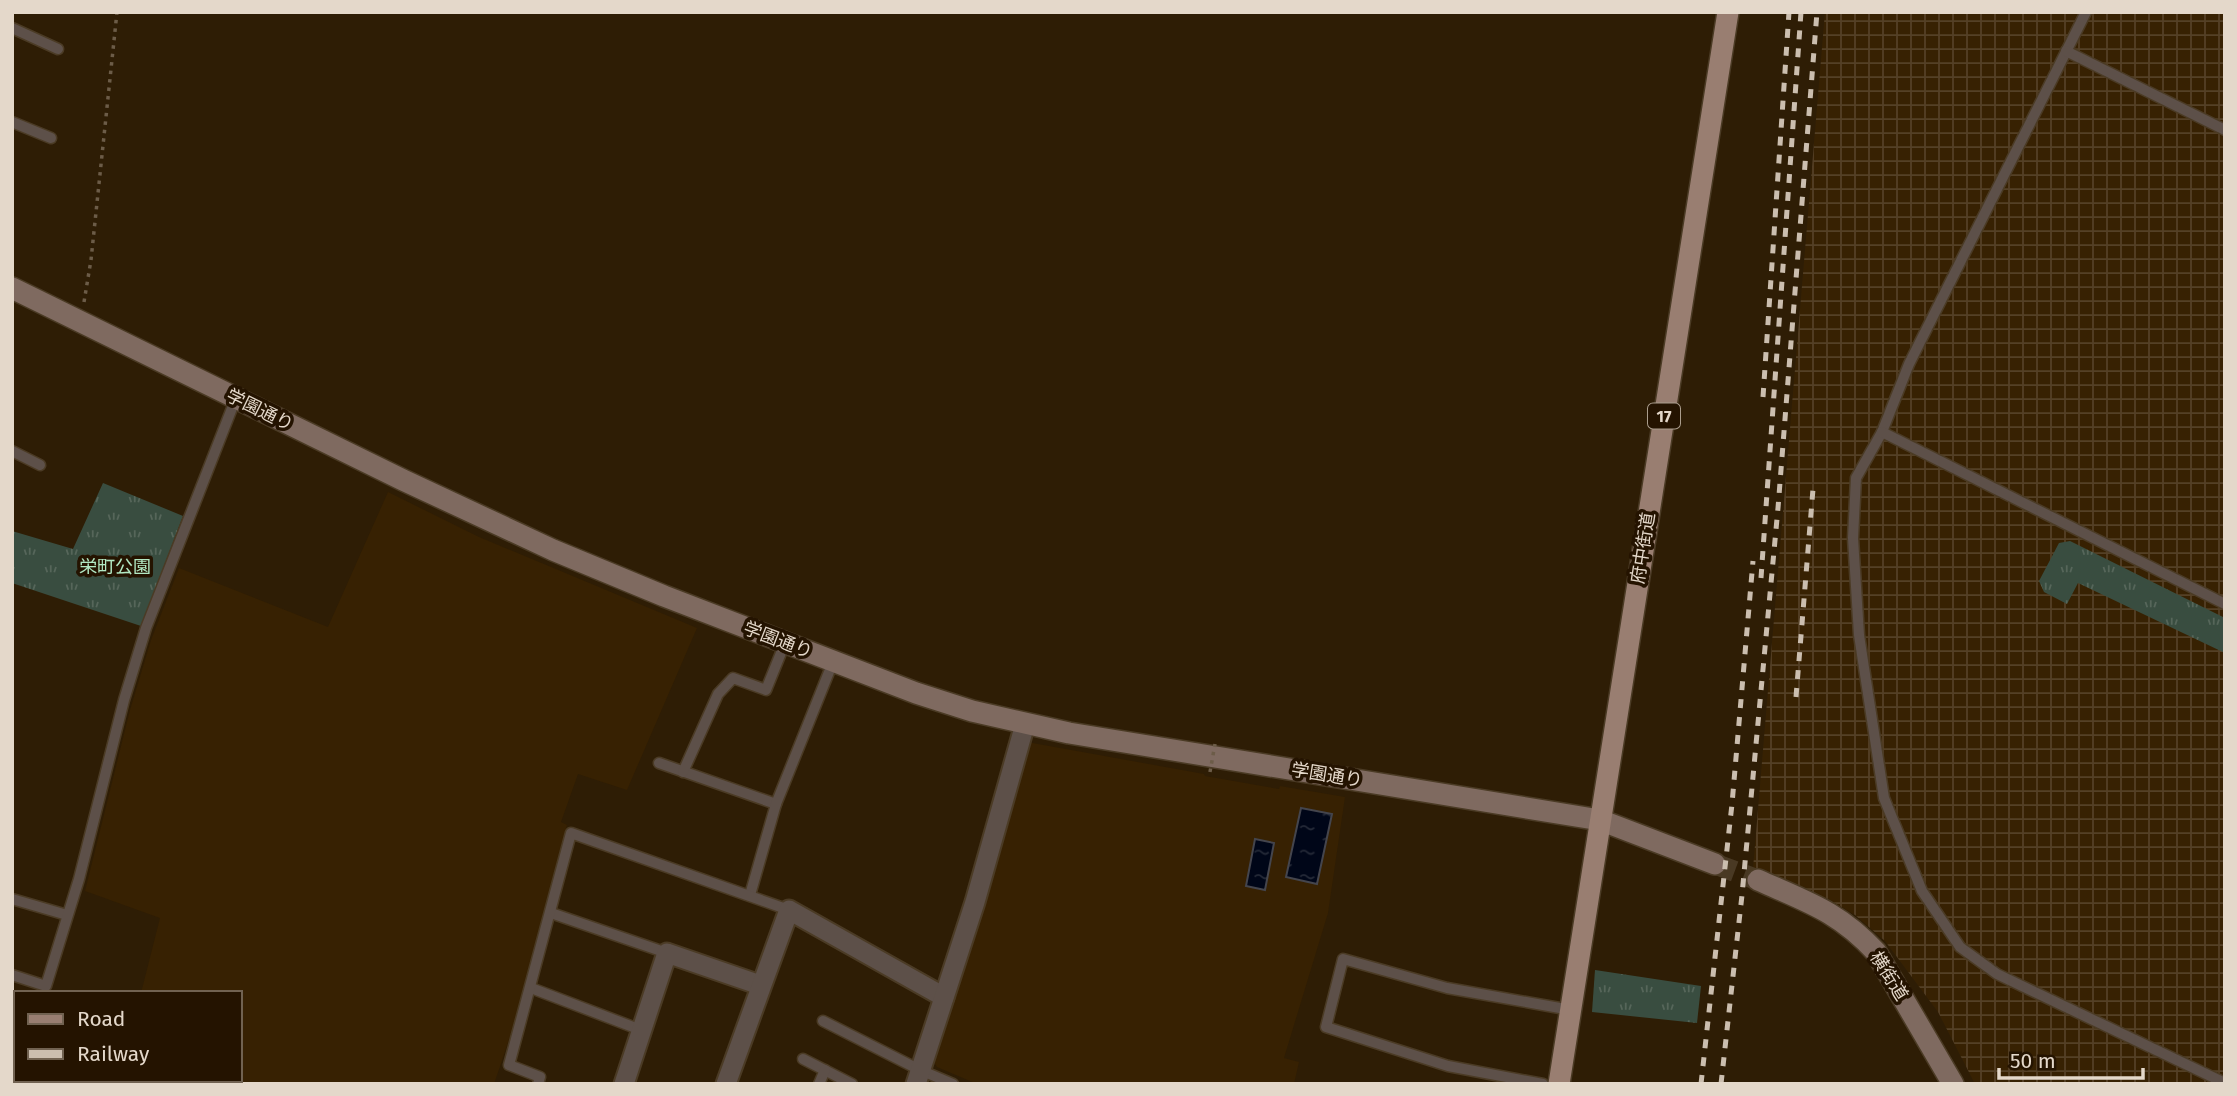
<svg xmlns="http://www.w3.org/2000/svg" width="2237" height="1096" font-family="'Fira Sans','Noto Sans JP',sans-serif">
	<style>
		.built { fill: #372102 }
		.industrial { fill: url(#industrial-grid) }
		.grass { fill: url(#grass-tufts) }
		.water { fill: url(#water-ripples); stroke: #44454d; stroke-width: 2 }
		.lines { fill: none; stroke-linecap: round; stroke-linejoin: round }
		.secondary-tunnel { stroke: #493923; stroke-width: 21; stroke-dasharray: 21 10; stroke-linecap: butt }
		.lane-casing { stroke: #4b3b25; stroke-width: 13 }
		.street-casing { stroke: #4b3b25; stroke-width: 23 }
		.secondary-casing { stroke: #4b3b25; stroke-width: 24 }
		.primary-casing { stroke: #4b3b25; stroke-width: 24 }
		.path { stroke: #6c5c48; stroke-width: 3.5; stroke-dasharray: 3.5 5; stroke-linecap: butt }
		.lane { stroke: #5d5049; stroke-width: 10 }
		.street { stroke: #5d5049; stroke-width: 19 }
		.secondary { stroke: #7f6a60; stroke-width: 21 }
		.primary { stroke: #997e71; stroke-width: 21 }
		.rail { stroke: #cbbeaf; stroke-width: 5; stroke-dasharray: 9 9; stroke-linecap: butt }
		.path-bridge { stroke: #6c5c48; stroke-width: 3.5; stroke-dasharray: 3.5 5; stroke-linecap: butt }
		.labels { text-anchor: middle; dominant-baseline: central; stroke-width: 7; stroke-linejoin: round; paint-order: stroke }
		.shield { fill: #241300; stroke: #aa9d8d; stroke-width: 2 }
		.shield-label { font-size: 16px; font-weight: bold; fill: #e4d8ca }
		.street-label { font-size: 18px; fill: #e4d8ca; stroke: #241300 }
		.park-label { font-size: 18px; fill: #b2e9c4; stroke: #241300 }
	</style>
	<defs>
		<pattern id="industrial-grid" width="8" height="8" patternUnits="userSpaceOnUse" patternTransform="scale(1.75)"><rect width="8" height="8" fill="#372102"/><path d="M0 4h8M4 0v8" fill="none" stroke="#544026"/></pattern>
		<pattern id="grass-tufts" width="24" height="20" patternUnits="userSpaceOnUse" patternTransform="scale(1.75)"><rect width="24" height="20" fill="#394d40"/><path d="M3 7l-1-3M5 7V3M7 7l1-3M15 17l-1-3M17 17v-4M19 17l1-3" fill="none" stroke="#56665a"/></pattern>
		<pattern id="water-ripples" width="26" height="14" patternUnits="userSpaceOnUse" patternTransform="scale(1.75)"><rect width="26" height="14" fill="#000618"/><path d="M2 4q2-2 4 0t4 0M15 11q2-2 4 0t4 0" fill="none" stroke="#252a38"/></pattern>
	</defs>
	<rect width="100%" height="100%" fill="#2e1d05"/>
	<g class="built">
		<path d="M 388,492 L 479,537 L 697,628 L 627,790 L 578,774 L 561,822 L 567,825 L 514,1025 L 494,1084 L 243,1084 L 233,1080 L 240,1080 L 240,993 L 141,993 L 160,918 L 85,891 L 130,710 L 151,640 L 179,568 L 328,627 Z"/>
		<path d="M 1027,742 L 1204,774 L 1205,776 L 1279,789 L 1280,786 L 1345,797 L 1328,913 L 1284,1058 L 1299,1062 L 1294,1084 L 977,1084 L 937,1067 L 932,1059 Z"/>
	</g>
	<path class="industrial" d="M 1825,12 L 2225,12 L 2225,1084 L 1975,1084 L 1938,1012 L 1885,941 L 1855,915 L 1828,899 L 1753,869 Z"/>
	<g class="grass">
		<path d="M 103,483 L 183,516 L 141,626 L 12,583 L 12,531 L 73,549 Z"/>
		<path d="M 2070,541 L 2225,618 L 2225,653 L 2078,583 L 2067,604 L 2044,592 L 2039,581 L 2059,543 Z"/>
		<path d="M 1595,970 L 1701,986 L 1697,1023 L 1592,1012 Z"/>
	</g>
	<g class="water">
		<path d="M 1301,808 L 1332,814 L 1317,884 L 1286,877 Z"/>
		<path d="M 1255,839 L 1274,843 L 1265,890 L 1246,886 Z"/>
	</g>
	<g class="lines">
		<path class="secondary-tunnel" d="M 1715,864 L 1758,880"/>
		<g class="lane-casing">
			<g id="lane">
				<path d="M 2086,12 L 1909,364 L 1882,432 L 1856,478 L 1853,538 L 1859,635 L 1884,798 L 1922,891 L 1960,947 L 1997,974 L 2225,1083"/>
				<path d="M 12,28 L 58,49"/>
				<path d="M 2066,51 L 2225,130"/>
				<path d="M 12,122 L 51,138"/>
				<path d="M 1882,432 L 2225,604"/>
				<path d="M 12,451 L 40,465"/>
				<path d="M 659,763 L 776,804"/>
				<path d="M 683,772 L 718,694 L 733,678 L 766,690 L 785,643"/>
				<path d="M 750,895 L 776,804 L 833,662"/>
				<path d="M 12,899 L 67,915"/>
				<path d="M 551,913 L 667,953"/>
				<path d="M 12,975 L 46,986 L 79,879 L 124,700 L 146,628 L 236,398"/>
				<path d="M 531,988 L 641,1030"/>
				<path d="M 823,1021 L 920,1070 L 953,1084"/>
				<path d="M 12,1047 L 16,1048"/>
				<path d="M 803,1059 L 852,1084"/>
				<path d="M 86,1084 L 87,1080"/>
				<path d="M 538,1084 L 540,1077 L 509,1065 L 571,833 L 789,910"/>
				<path d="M 819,1084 L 825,1070"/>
				<path d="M 1543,1084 L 1448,1066 L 1326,1027 L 1343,959 L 1447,988 L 1571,1010"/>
			</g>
		</g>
		<g class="street-casing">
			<g id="street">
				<path d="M 624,1084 L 667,953 L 760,985"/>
				<path d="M 726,1084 L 789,910 L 944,997"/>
				<path d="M 916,1084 L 975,902 L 1025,724"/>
			</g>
		</g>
		<g class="secondary-casing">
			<g id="secondary">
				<path d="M 12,288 L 403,480 L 553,550 L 664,596 L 916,693 L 972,711 L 1069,733 L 1600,820 L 1715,864"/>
				<path d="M 1758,880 C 1807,902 1838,911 1876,952 L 1953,1084"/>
			</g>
		</g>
		<g class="primary-casing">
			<path id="primary" d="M 1559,1084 L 1728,12"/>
		</g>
		<path class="path" d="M 84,302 L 91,260 L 117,12"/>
		<use href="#lane" class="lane"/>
		<use href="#street" class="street"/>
		<use href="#secondary" class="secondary"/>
		<use href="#primary" class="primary"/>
		<g class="rail">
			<path d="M 1763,397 L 1789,12"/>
			<path d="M 1761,578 L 1801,12"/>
			<path d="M 1796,697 L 1813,489"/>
			<path d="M 1701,1084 L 1732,804 L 1753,561"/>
			<path d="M 1721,1084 L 1742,895 L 1778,508 L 1817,12"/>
		</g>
		<path class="path-bridge" d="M 1210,772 L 1215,744"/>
	</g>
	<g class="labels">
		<rect class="shield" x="1648" y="403.5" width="32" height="25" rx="5"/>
		<g class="shield-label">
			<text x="1664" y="416">17</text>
		</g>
		<g class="street-label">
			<text transform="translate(260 410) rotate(26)">学園通り</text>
			<text transform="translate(1643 548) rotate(-81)">府中街道</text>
			<text transform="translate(778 640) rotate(21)">学園通り</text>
			<text transform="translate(1327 775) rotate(9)">学園通り</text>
			<text transform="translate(1889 976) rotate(58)">横街道</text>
		</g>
		<g class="park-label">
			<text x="115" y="567">栄町公園</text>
		</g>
	</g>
	<rect width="2237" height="1096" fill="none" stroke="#e4d8ca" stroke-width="28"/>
	<rect x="14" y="991" width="228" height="91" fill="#241300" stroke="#716251" stroke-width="2"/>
	<rect x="28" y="1014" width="35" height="10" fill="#997e71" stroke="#716251" stroke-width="2"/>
	<text x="77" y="1026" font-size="21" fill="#e4d8ca">Road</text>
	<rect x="28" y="1049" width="35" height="10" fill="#cbbeaf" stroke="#716251" stroke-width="2"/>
	<text x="77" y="1061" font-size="21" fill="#e4d8ca">Railway</text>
	<path d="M1999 1068v10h144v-10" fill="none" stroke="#e4d8ca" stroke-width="3.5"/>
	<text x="2010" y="1068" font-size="21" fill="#e4d8ca" stroke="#241300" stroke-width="5" paint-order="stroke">50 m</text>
</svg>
